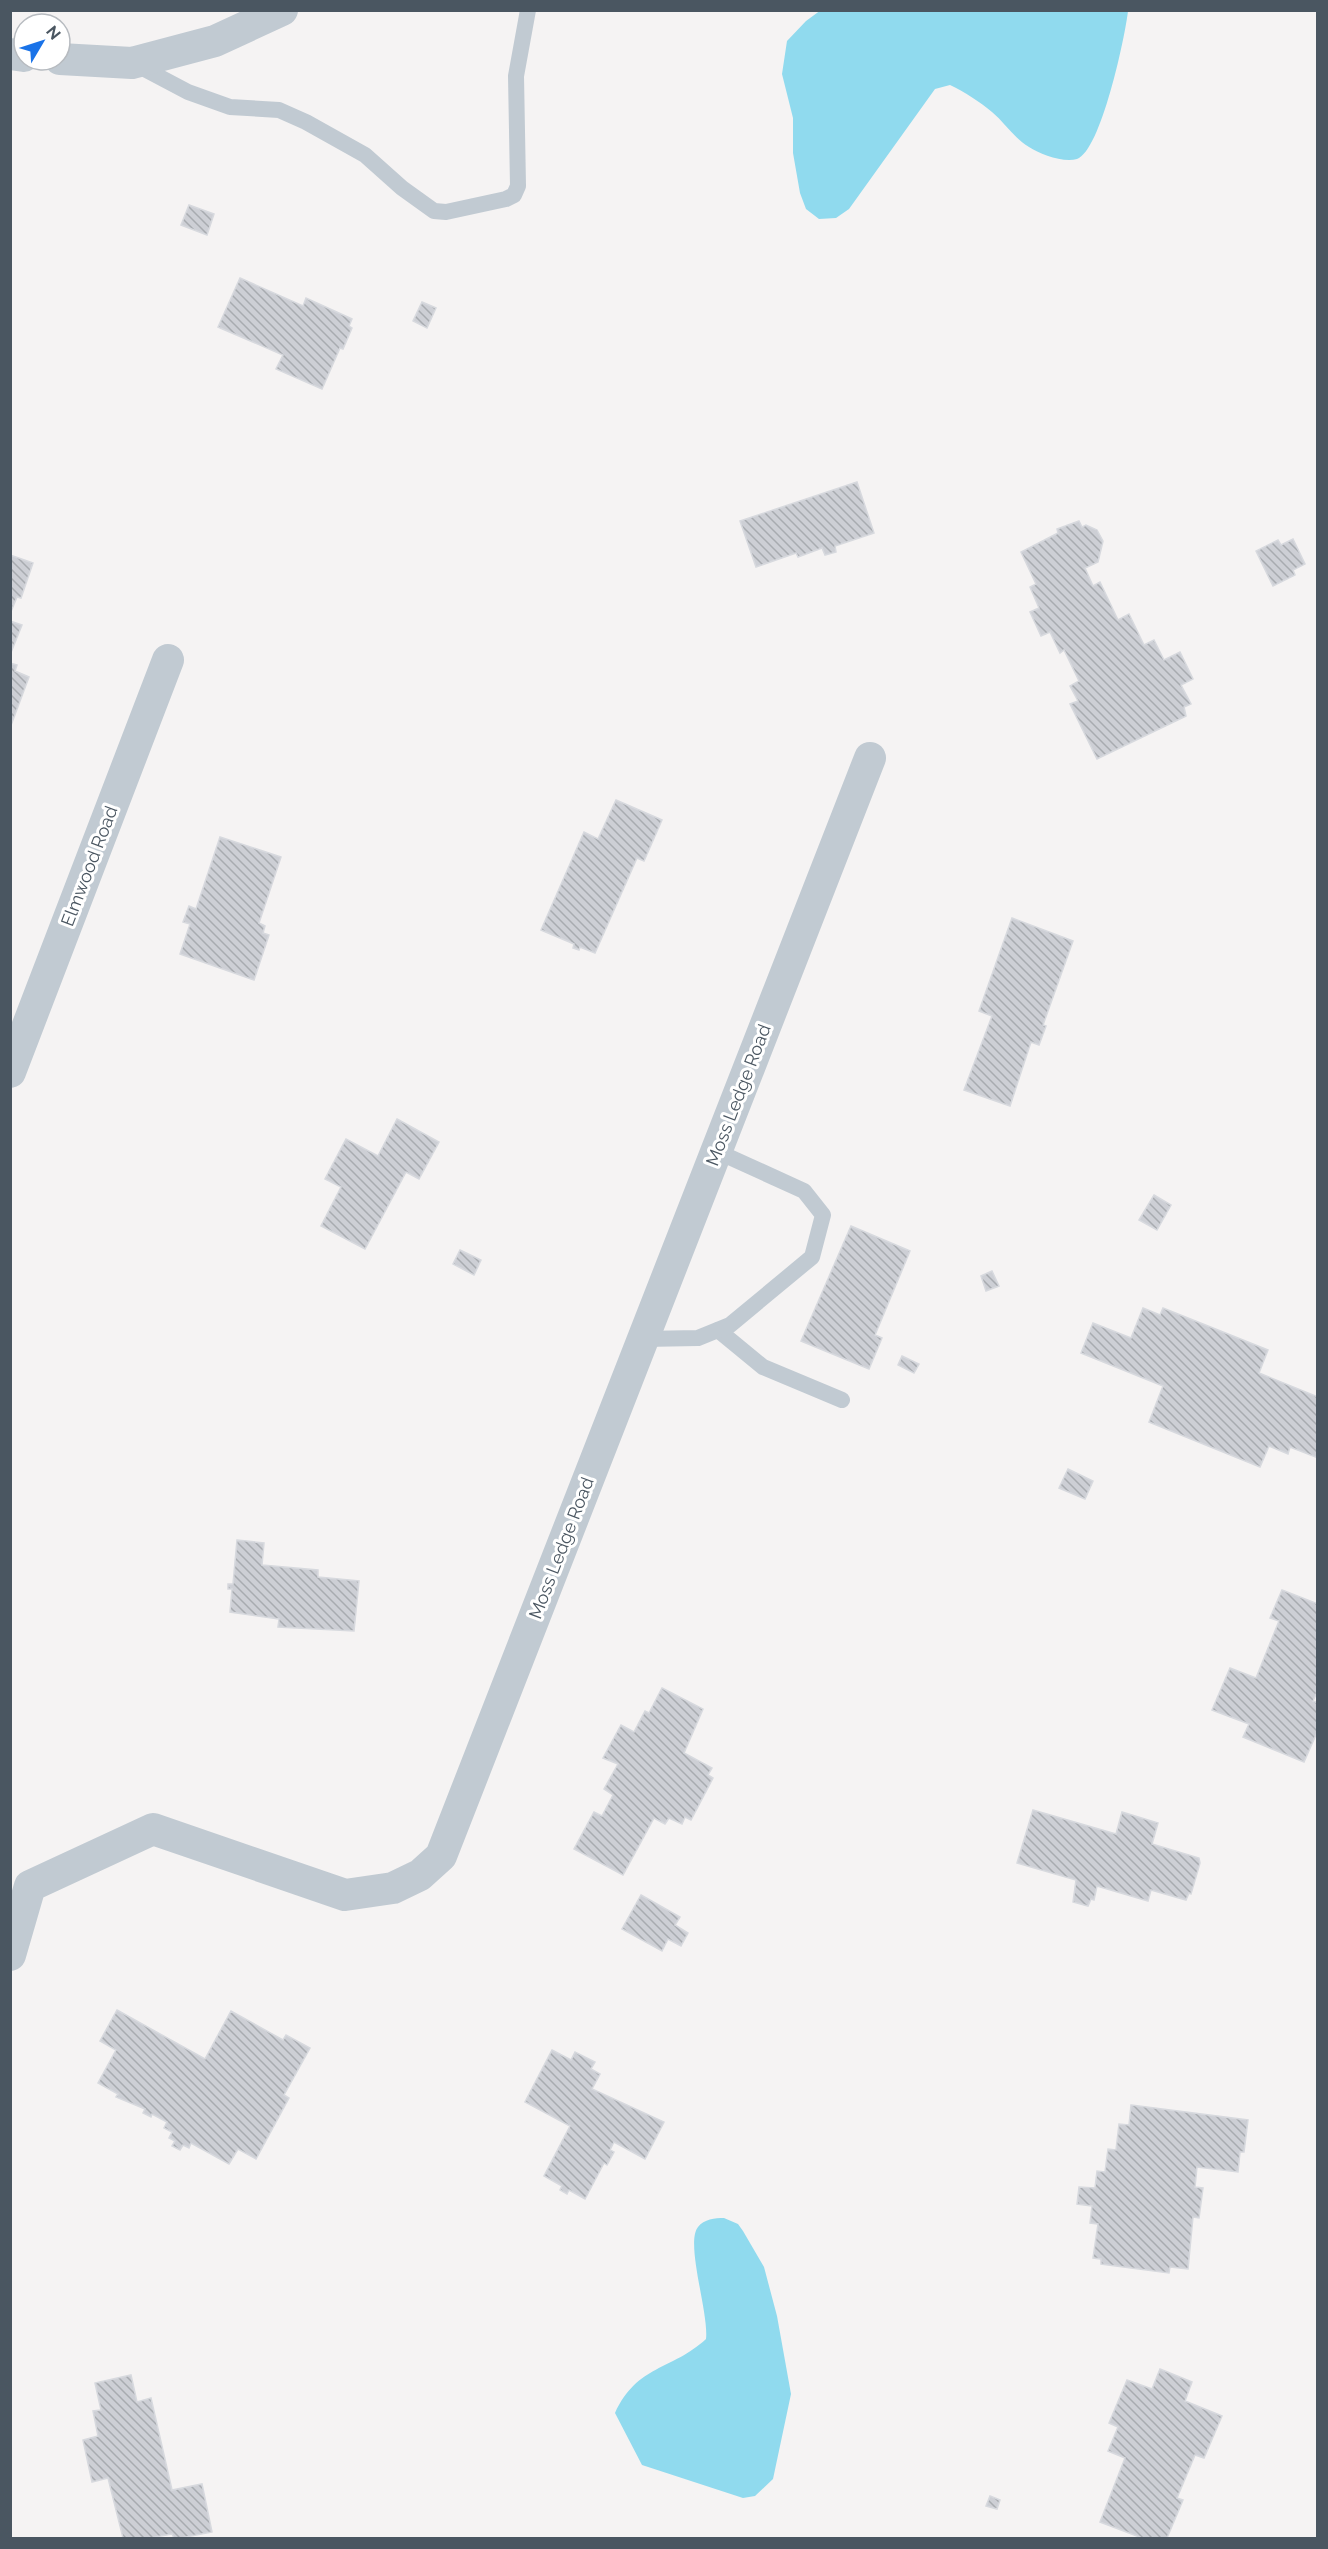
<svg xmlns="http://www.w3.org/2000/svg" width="1328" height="2549" font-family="Raleway,sans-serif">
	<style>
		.water { fill: #90daee }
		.building { fill: url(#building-back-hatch); stroke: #d7d9de; stroke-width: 1.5 }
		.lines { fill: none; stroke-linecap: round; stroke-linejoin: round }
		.service { stroke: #c1cad2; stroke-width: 16 }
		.minor { stroke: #c1cad2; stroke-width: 32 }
		.labels { text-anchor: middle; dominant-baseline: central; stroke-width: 6; stroke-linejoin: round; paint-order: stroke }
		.street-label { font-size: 18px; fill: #4a5661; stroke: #fff }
	</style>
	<defs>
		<pattern id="building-back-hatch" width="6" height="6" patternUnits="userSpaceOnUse" patternTransform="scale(1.5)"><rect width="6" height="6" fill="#cdcfd5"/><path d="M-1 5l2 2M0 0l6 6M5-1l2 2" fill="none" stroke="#a8abb0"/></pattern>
	</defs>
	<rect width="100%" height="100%" fill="#f5f3f3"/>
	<g class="water">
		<path d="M 821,10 L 1128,10 L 1128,11 C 1125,37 1101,151 1077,159 C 1063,163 1040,154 1029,147 C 1014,138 1005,123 992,112 C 980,102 965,92 950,85 L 935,89 L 849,209 L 836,218 L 819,219 L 806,209 L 800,193 L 793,153 L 793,118 L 782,74 L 787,41 L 806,21 Z"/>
		<path d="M 724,2218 L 738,2224 L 743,2231 L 764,2267 L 777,2316 L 791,2394 L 773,2479 L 755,2496 L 743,2498 L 642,2465 L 615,2413 C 638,2364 671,2371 706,2339 C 709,2313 685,2243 698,2227 C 704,2219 715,2218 724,2218 Z"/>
	</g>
	<g class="building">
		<path d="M 189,205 L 214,214 L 207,235 L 181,225 Z"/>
		<path d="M 240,278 L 303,306 L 306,298 L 352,319 L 349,326 L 352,328 L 343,349 L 340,348 L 322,389 L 276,369 L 283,355 L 218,327 Z"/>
		<path d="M 422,302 L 436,308 L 427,328 L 413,321 Z"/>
		<path d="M 857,482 L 874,533 L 835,546 L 836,552 L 825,555 L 822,548 L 798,557 L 796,553 L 756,567 L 740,521 Z"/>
		<path d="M 1079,521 L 1082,527 L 1086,525 L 1097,530 L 1103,541 L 1098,562 L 1085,568 L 1093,586 L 1100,582 L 1118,620 L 1129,614 L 1144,645 L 1154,640 L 1164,660 L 1180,652 L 1193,679 L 1181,685 L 1191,704 L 1184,707 L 1186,716 L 1097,759 L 1070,704 L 1078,701 L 1070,686 L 1079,681 L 1064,650 L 1060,653 L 1050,632 L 1041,636 L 1030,612 L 1039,608 L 1030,587 L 1036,584 L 1021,552 L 1058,533 L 1057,529 Z"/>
		<path d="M 1293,539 L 1305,564 L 1293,570 L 1295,575 L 1273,586 L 1256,551 L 1278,540 L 1281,545 Z"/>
		<path d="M 10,555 L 33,563 L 21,598 L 17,597 L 10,614 Z"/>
		<path d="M 10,621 L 22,625 L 10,655 Z"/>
		<path d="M 10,663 L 17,665 L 15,671 L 29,677 L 10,728 Z"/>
		<path d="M 616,800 L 662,820 L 644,861 L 637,858 L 595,953 L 580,947 L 579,950 L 573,948 L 574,944 L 541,930 L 584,832 L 598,839 Z"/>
		<path d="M 220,837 L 281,857 L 259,923 L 265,926 L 263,933 L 269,935 L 254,980 L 180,954 L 190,924 L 183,922 L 189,906 L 196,909 Z"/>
		<path d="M 1012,918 L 1073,941 L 1043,1025 L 1046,1026 L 1039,1045 L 1031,1042 L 1010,1106 L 964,1090 L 992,1016 L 979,1011 Z"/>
		<path d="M 397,1119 L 439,1142 L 419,1179 L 406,1172 L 365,1249 L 321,1226 L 341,1187 L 325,1179 L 346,1139 L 378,1156 Z"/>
		<path d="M 1154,1195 L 1171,1205 L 1157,1230 L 1139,1220 Z"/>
		<path d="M 851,1226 L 910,1251 L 875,1335 L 882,1338 L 869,1369 L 801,1341 Z"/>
		<path d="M 460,1250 L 481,1260 L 474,1275 L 453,1264 Z"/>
		<path d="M 992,1271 L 999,1286 L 986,1291 L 981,1276 Z"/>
		<path d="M 1143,1308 L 1160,1315 L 1163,1308 L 1268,1350 L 1259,1373 L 1318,1397 L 1318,1458 L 1290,1447 L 1288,1454 L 1269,1446 L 1260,1467 L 1149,1422 L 1163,1386 L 1081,1353 L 1093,1323 L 1131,1338 Z"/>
		<path d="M 902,1356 L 919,1364 L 914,1373 L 898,1365 Z"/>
		<path d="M 1068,1469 L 1093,1481 L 1085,1499 L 1059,1488 Z"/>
		<path d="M 237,1540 L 264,1543 L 262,1565 L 318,1570 L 318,1577 L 359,1581 L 354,1631 L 278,1627 L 279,1619 L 230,1612 L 232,1589 L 228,1589 L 228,1584 L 233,1584 Z"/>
		<path d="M 1282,1590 L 1318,1604 L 1318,1690 L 1313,1701 L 1318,1703 L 1318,1730 L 1304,1762 L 1243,1737 L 1249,1724 L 1212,1710 L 1230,1668 L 1256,1678 L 1279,1621 L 1270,1618 Z"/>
		<path d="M 662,1688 L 703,1709 L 684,1753 L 712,1768 L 708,1775 L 713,1778 L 691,1820 L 685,1817 L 682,1824 L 669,1818 L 665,1824 L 654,1818 L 623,1875 L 574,1849 L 594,1812 L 602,1816 L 613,1795 L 604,1789 L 618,1764 L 603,1758 L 621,1725 L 634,1732 L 645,1711 L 649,1713 Z"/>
		<path d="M 1033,1810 L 1116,1834 L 1122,1812 L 1158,1823 L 1152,1844 L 1199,1858 L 1200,1863 L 1191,1894 L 1189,1893 L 1186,1900 L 1151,1890 L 1148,1901 L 1097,1886 L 1094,1900 L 1091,1899 L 1088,1906 L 1073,1902 L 1076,1880 L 1017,1863 Z"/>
		<path d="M 641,1895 L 680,1917 L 675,1925 L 688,1933 L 681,1946 L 668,1939 L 662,1951 L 622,1929 Z"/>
		<path d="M 117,2010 L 205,2059 L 231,2011 L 283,2040 L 286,2035 L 310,2048 L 284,2095 L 289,2098 L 256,2159 L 238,2149 L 229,2164 L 191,2143 L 189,2148 L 183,2145 L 180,2150 L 172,2146 L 175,2141 L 169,2138 L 172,2132 L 164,2128 L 167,2122 L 152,2114 L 151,2117 L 143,2113 L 145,2109 L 116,2097 L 118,2094 L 98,2083 L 116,2050 L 100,2041 Z"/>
		<path d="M 552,2050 L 571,2060 L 575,2052 L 595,2062 L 591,2069 L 600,2074 L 592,2089 L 664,2122 L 645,2159 L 614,2142 L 610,2150 L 614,2152 L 607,2165 L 604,2163 L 585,2199 L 569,2190 L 567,2194 L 560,2190 L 562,2186 L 544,2176 L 570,2126 L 525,2102 Z"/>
		<path d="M 1131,2105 L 1248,2120 L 1244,2152 L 1240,2152 L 1238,2172 L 1197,2167 L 1195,2187 L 1203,2188 L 1199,2218 L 1193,2217 L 1188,2269 L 1170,2267 L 1169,2273 L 1101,2264 L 1101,2259 L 1093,2258 L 1098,2224 L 1090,2223 L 1092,2206 L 1077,2204 L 1079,2187 L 1095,2188 L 1097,2171 L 1105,2172 L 1108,2149 L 1116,2150 L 1119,2124 L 1129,2125 Z"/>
		<path d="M 1160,2369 L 1192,2382 L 1185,2401 L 1222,2416 L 1204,2458 L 1195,2455 L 1177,2498 L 1183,2500 L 1167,2538 L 1142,2538 L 1100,2522 L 1125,2458 L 1108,2451 L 1118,2427 L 1109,2423 L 1127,2380 L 1152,2389 Z"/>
		<path d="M 131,2375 L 137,2402 L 151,2398 L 172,2490 L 202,2484 L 212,2532 L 181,2538 L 174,2538 L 172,2534 L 150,2538 L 123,2538 L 108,2478 L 92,2482 L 83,2440 L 98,2436 L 93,2411 L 101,2410 L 95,2383 Z"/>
		<path d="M 990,2496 L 1000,2500 L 997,2509 L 986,2506 Z"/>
	</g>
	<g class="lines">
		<g class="service">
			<path d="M 135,64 L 188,92 L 230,107 L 279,110 L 306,122 L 365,155 L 402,188 L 434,211 L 446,212 L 506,199 L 514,195 L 518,186 L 516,76 L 528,10"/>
			<path d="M 718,1330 L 763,1367 L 842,1400"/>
			<path d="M 643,1339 L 698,1338 L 730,1325 L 812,1257 L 823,1215 L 804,1191 L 716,1151"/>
		</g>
		<g class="minor">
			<path d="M 10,54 L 24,56"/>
			<path d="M 60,59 L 132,63 L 215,41 L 282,10"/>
			<path d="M 10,1072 L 168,660"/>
			<path d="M 10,1955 L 30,1886 L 153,1829 L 345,1895 L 393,1888 L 420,1875 L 441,1856 L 870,758"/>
		</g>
	</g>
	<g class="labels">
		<g class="street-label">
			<text transform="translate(89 866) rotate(-69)">Elmwood Road</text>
			<text transform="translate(738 1095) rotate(-69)">Moss Ledge Road</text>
			<text transform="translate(561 1548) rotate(-69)">Moss Ledge Road</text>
		</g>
	</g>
	<rect width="1328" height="2549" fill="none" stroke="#4a5661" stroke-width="24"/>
	<g transform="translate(42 42) rotate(51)"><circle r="28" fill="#ffffff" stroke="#b7bbc0" stroke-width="1.5"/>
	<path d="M0-4.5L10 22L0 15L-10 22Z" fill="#1a73e8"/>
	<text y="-9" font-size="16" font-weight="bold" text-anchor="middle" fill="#4a5661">N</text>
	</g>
</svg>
